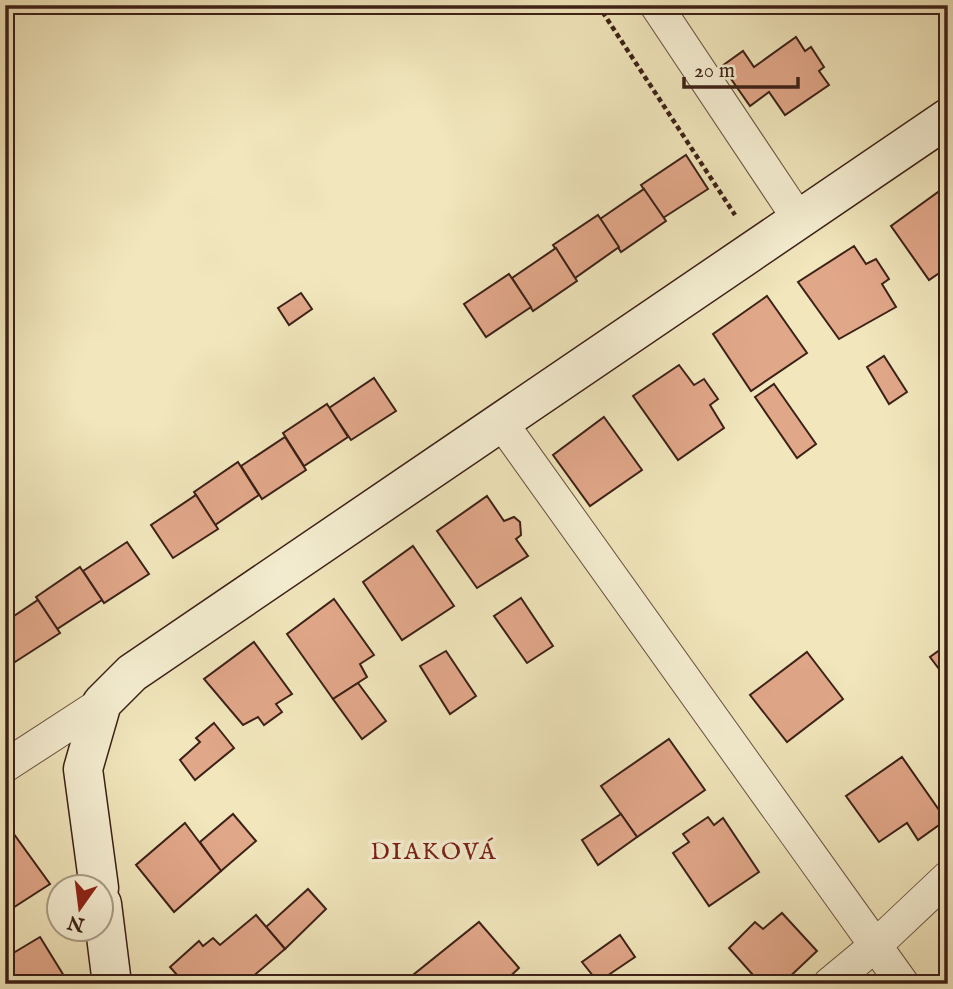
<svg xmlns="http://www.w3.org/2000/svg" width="953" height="989" font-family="'IM FELL English',serif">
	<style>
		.building { fill: #e1a789; stroke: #3c2117; stroke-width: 2 }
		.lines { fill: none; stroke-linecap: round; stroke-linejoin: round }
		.street-casing { stroke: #695240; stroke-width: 34 }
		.secondary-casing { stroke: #3c2117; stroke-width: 41 }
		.path { stroke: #3c2117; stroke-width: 4.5; stroke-dasharray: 5 3.5; stroke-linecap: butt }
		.street { stroke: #f6efd3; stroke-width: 32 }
		.secondary { stroke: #f6efd3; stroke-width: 38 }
		.labels { text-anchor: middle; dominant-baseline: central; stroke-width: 7; stroke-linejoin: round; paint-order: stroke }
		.quarter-label { font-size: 24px; letter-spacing: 2px; fill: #7a1f14; stroke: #f6efd3 }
	</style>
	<rect width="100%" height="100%" fill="#f1e6bc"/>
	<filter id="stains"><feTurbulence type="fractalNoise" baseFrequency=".00286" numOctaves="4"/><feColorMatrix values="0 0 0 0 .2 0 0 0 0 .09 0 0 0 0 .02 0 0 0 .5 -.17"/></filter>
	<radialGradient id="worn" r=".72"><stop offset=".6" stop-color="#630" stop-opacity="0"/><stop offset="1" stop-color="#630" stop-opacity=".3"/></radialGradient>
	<g class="building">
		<path d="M 796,37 L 805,51 L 811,47 L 824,67 L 819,71 L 829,85 L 785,115 L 769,92 L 750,106 L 722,66 L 743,51 L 754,67 Z"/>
		<path d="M 686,155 L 708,189 L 663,218 L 641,185 Z"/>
		<path d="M 945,187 L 948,192 L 948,267 L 929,280 L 891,226 Z"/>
		<path d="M 644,189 L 666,221 L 621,252 L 600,219 Z"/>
		<path d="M 598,215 L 619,247 L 575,278 L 553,245 Z"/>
		<path d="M 854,246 L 866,264 L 876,259 L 889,279 L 882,284 L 896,307 L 839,339 L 798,282 Z"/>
		<path d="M 556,248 L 577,281 L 533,311 L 512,278 Z"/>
		<path d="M 509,274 L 531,307 L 486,337 L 464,304 Z"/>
		<path d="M 301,293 L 312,309 L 289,325 L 278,308 Z"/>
		<path d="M 767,296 L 807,353 L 751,391 L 713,334 Z"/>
		<path d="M 884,356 L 907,392 L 889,404 L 867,367 Z"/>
		<path d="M 679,365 L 694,385 L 704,379 L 718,399 L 710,405 L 724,428 L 678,460 L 633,396 Z"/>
		<path d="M 374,378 L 396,411 L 351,440 L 329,408 Z"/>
		<path d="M 774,384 L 816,444 L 797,458 L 755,397 Z"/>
		<path d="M 327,404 L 348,437 L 304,466 L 283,433 Z"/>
		<path d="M 604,417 L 642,470 L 590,506 L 553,455 Z"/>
		<path d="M 285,437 L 306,470 L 262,499 L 241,466 Z"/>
		<path d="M 238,462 L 259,495 L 215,525 L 194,492 Z"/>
		<path d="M 196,495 L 218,529 L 173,558 L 151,525 Z"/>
		<path d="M 487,496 L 504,521 L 514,517 L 520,522 L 521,535 L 516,539 L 528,556 L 477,588 L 437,531 Z"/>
		<path d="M 127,542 L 149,574 L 104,603 L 83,571 Z"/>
		<path d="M 413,546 L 454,606 L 402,640 L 363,582 Z"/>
		<path d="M 80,567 L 102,600 L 57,629 L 36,597 Z"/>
		<path d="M 521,598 L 553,646 L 527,663 L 494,616 Z"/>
		<path d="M 334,599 L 374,655 L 360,664 L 367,677 L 333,699 L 287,634 Z"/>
		<path d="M 38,600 L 60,633 L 15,662 L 5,647 L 5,622 Z"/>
		<path d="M 254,642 L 292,694 L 276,704 L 282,712 L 264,725 L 258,717 L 243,725 L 204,679 Z"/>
		<path d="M 948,644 L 948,681 L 930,657 Z"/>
		<path d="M 5,647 L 13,659 L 5,664 Z"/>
		<path d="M 446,651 L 476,696 L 450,714 L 420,666 Z"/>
		<path d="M 807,652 L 843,699 L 787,742 L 750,695 Z"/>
		<path d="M 358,683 L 386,721 L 362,739 L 333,699 Z"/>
		<path d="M 214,723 L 234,748 L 195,780 L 180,760 L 200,742 L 196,738 Z"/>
		<path d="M 669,739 L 705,790 L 637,837 L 601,786 Z"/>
		<path d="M 902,757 L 946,820 L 918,840 L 907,823 L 879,842 L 846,796 Z"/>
		<path d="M 233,814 L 256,841 L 221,871 L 200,842 Z"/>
		<path d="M 621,814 L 637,837 L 598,865 L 582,840 Z"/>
		<path d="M 708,817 L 714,825 L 723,818 L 759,872 L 709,906 L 673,853 L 689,842 L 683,834 Z"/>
		<path d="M 185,823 L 221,871 L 174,912 L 136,865 Z"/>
		<path d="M 11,830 L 50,884 L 5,913 L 5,834 Z"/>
		<path d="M 308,889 L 326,909 L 285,949 L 266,927 Z"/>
		<path d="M 782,913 L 817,951 L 782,984 L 761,984 L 729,948 L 755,922 L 763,929 Z"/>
		<path d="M 256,915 L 285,949 L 244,984 L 185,984 L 170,967 L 199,941 L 203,946 L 213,938 L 220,945 Z"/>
		<path d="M 479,922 L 519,968 L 502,984 L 420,984 L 413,975 Z"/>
		<path d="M 620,935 L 635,957 L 598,982 L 582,962 Z"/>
		<path d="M 40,937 L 69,984 L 5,984 L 5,958 Z"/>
	</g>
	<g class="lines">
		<g class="street-casing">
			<g id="street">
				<path d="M 656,5 L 798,218"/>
				<path d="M 501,422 L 903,984"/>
				<path d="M 5,766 L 102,703"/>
				<path d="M 829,984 L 876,945 L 948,877"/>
			</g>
		</g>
		<g class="secondary-casing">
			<g id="secondary">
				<path d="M 99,888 L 83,769 L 102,703 L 132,673 L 948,118"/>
				<path d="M 102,904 L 112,984"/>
			</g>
		</g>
		<path class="path" d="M 598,5 L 735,215"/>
		<use href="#street" class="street"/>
		<use href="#secondary" class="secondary"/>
	</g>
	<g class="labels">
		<g class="quarter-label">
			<text x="434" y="852">DIAKOVÁ</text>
		</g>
	</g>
	<rect width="953" height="989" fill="none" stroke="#f1e6bc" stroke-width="28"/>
	<rect x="7" y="7" width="939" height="975" fill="none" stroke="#3c2117" stroke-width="3.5"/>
	<rect x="14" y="14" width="925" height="961" fill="none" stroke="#3c2117" stroke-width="2"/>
	<g transform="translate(80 908) rotate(194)"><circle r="33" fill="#f6efd3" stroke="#ac9d88" stroke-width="2"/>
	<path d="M0-5L12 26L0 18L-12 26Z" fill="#8f2418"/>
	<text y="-10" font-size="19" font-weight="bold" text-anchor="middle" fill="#3c2117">N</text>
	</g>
	<path d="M684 77v10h114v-10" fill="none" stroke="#3c2117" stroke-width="3.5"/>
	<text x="694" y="77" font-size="21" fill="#3c2117" stroke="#f6efd3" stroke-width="5" paint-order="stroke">20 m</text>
	<rect width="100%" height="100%" filter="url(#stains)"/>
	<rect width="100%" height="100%" fill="url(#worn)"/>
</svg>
